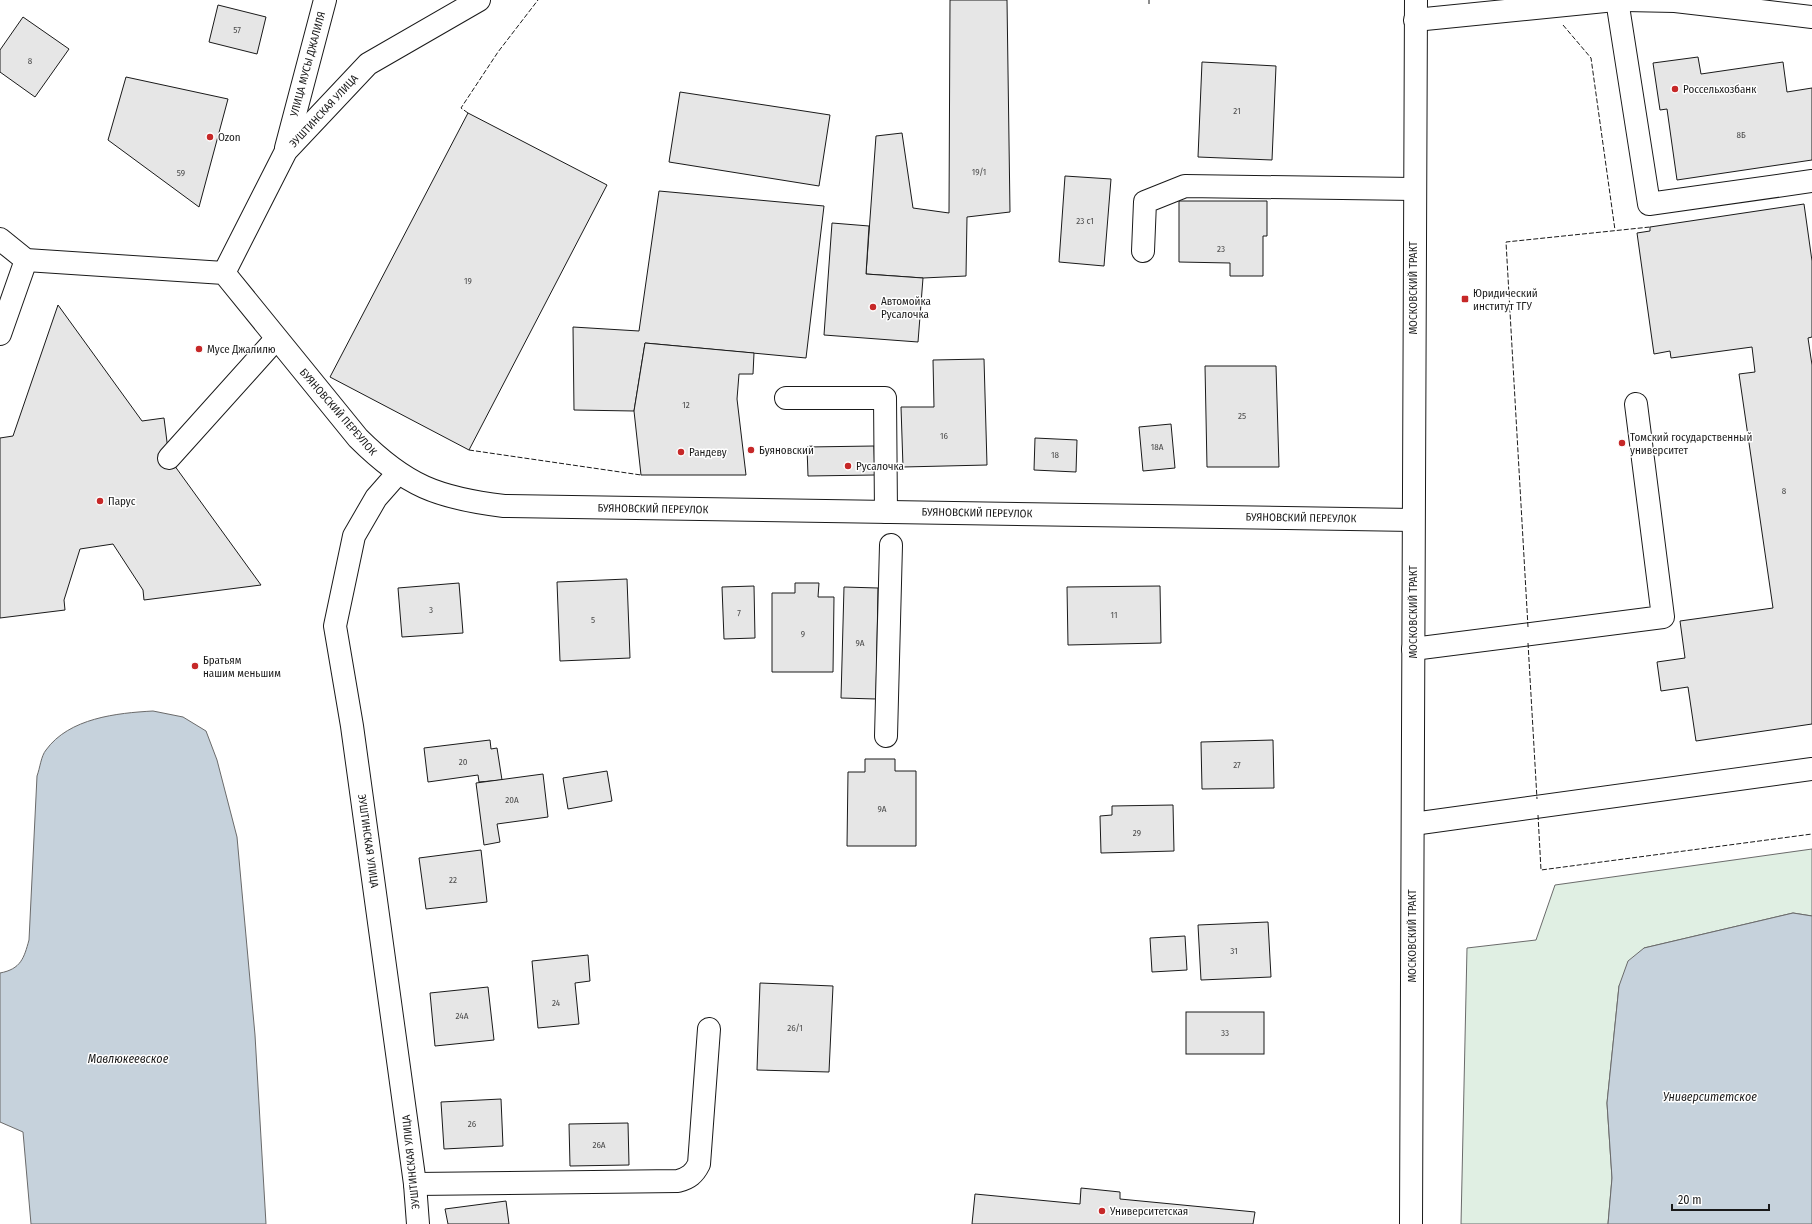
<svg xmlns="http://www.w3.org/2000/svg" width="1812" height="1224" font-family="'Fira Sans Condensed',sans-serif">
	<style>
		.green { fill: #e0efe3; stroke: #6a6a6a }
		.water { fill: #c6d2dc; stroke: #6a6a6a }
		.building { fill: #e6e6e6; stroke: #1a1a1a }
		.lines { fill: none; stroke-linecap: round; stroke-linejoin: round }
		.minor-casing { stroke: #1a1a1a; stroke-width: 24 }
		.major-casing { stroke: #1a1a1a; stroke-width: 24 }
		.minor { stroke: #fff; stroke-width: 22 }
		.major { stroke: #fff; stroke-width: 22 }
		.fence { stroke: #1a1a1a; stroke-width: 1; stroke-dasharray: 5 2; stroke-linecap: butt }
		.poi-dot { fill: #c62828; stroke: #fff; stroke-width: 1.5 }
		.labels { text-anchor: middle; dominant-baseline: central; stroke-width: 3; stroke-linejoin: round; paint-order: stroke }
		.number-label { font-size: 9px; fill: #4d4d4d }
		.street-label { font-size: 11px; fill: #1a1a1a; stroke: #fff }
		.poi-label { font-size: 11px; fill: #1a1a1a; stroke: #fff; text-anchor: start }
		.water-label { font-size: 12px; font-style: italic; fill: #1a1a1a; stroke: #fff }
	</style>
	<rect width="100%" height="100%" fill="#fff"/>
	<path class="green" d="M 1812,849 L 1812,916 L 1793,913 L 1644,948 L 1619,986 L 1607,1103 L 1612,1178 L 1608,1224 L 1461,1224 L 1467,948 L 1536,940 L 1555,885 Z"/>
	<g class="water">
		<path d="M 153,711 L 183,717 L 206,731 L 217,760 L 237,837 L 255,1035 L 266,1224 L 31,1224 L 23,1132 L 0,1122 L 0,973 C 21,969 24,958 29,940 L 37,776 C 40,768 41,756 46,750 C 69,718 117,713 153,711 Z"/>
		<path d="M 1793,913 L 1812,916 L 1812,1224 L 1608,1224 L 1612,1178 L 1607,1103 L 1619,986 L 1628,961 L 1644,948 Z"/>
	</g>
	<g class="building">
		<path d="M 950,0 L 1007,0 L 1010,212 L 967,217 L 966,276 L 923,278 L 866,274 L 876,136 L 902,133 L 913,208 L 949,213 Z"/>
		<path d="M 218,5 L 266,17 L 257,54 L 209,42 Z"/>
		<path d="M 23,17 L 69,49 L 35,97 L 0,72 L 0,50 Z"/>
		<path d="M 1698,57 L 1701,74 L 1783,62 L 1787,92 L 1812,88 L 1812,160 L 1677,180 L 1667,109 L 1660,110 L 1653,63 Z"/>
		<path d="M 1202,62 L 1276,66 L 1272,160 L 1198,157 Z"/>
		<path d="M 126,77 L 228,99 L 199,207 L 108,140 Z"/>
		<path d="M 680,92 L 830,115 L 819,186 L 669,162 Z"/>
		<path d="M 468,113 L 607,185 L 469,450 L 330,377 Z"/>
		<path d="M 1065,176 L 1111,179 L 1104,266 L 1059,262 Z"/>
		<path d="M 659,191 L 824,206 L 806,358 L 645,343 L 634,411 L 574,410 L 573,327 L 639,331 Z"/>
		<path d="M 1179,201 L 1267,201 L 1267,236 L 1263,236 L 1263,276 L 1230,276 L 1230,263 L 1179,262 Z"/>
		<path d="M 1804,204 L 1812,261 L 1812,337 L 1808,338 L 1812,365 L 1812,724 L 1696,741 L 1688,687 L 1661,691 L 1657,662 L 1685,658 L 1680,621 L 1773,608 L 1739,374 L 1755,372 L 1752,347 L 1671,358 L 1670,351 L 1654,354 L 1637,233 L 1650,231 L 1650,227 Z"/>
		<path d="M 832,223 L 869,226 L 866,274 L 923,278 L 918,342 L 824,335 Z"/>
		<path d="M 58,305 L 142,421 L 164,418 L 169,458 L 261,585 L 144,600 L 143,590 L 113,544 L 80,549 L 64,600 L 65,610 L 0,618 L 0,438 L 13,436 Z"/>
		<path d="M 645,343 L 754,353 L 753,374 L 739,374 L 737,399 L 746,475 L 641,475 L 634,411 Z"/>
		<path d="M 984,359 L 987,465 L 903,467 L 901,407 L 934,407 L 933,360 Z"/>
		<path d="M 1205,366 L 1276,366 L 1279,467 L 1207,467 Z"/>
		<path d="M 1171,424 L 1175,468 L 1143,471 L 1139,427 Z"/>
		<path d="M 1035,438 L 1077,440 L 1076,472 L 1034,470 Z"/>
		<path d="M 874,446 L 875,475 L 808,476 L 807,447 Z"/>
		<path d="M 627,579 L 630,658 L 560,661 L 557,582 Z"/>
		<path d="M 459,583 L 463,633 L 402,637 L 398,588 Z"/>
		<path d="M 795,583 L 819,583 L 818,597 L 834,597 L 833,672 L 772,672 L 772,593 L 795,593 Z"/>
		<path d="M 754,586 L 755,638 L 724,639 L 722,587 Z"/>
		<path d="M 1160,586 L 1161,643 L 1068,645 L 1067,587 Z"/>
		<path d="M 844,587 L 878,588 L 876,699 L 841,698 Z"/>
		<path d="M 490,740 L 491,749 L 497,748 L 502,780 L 479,782 L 478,775 L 428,782 L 424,748 Z"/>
		<path d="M 1273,740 L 1274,788 L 1202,789 L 1201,742 Z"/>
		<path d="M 865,759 L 895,759 L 895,771 L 916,771 L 916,846 L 847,846 L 848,772 L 865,772 Z"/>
		<path d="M 607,771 L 612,801 L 568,809 L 563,778 Z"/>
		<path d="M 543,774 L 548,817 L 497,824 L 500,842 L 484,845 L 476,783 Z"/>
		<path d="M 1173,805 L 1174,851 L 1101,853 L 1100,816 L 1112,815 L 1112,806 Z"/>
		<path d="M 481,850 L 487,902 L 426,909 L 419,858 Z"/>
		<path d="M 1268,922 L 1271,977 L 1201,980 L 1198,925 Z"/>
		<path d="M 1185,936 L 1187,970 L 1152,972 L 1150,938 Z"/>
		<path d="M 588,955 L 590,981 L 575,983 L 579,1024 L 538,1028 L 532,961 Z"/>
		<path d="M 760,983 L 833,986 L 829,1072 L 757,1070 Z"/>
		<path d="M 488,987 L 494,1040 L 435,1046 L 430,993 Z"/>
		<rect x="1186" y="1012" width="78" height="42"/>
		<path d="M 501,1099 L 503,1146 L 444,1149 L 441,1102 Z"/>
		<path d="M 628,1123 L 629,1165 L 570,1166 L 569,1124 Z"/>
		<path d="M 1081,1188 L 1120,1192 L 1120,1199 L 1255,1212 L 1253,1224 L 972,1224 L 975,1194 L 1080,1204 Z"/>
		<path d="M 506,1201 L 509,1224 L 448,1224 L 445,1209 Z"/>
	</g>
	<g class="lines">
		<g class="minor-casing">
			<g id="minor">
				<path d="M 1617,0 L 1649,204 L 1812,181"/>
				<path d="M 1625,0 L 1675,1 L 1812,17"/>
				<path d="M 1415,20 L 1615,0"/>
				<path d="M 286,148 L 325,0"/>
				<path d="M 0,239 L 26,260 L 224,273 L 358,438 C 406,486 438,498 504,506 L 1413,520"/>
				<path d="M 1143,251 L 1145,202 L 1185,186 L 1414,189"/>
				<path d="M 224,273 L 286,151 L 368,64 L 479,0"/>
				<path d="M 0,334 L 26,260"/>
				<path d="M 786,398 L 885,398 L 886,512"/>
				<path d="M 169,458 L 276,339"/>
				<path d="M 398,473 L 376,498 L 354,536 L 335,626 L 352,726 L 415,1184 L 418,1224"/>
				<path d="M 1413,649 L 1663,617 L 1636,404"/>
				<path d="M 886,736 L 891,545"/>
				<path d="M 1413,824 L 1812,769"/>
				<path d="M 415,1184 L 678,1181 C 689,1178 694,1174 699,1164 L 709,1029"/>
			</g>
		</g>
		<g class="major-casing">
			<path id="major" d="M 1411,1224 L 1416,0"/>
		</g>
		<use href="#minor" class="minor"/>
		<use href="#major" class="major"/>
		<g class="fence">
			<path d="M 1149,0 L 1149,4"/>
			<path d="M 1563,25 L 1591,58 L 1615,230"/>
			<path d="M 468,113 L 461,108 L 498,52 L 538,0"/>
			<path d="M 469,450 L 641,475"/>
			<path d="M 1528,627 L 1506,242 L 1650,227"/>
			<path d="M 1528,643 L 1537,799"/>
			<path d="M 1538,815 L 1541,870 L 1812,834"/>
		</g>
	</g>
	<g class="poi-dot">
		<circle cx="1675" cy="89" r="4"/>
		<circle cx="210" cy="137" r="4"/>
		<rect x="1461" y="295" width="8" height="8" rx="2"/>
		<circle cx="873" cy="307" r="4"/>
		<circle cx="199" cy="349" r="4"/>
		<circle cx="1622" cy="443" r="4"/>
		<circle cx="751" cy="450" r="4"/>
		<circle cx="681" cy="452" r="4"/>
		<circle cx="848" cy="466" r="4"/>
		<circle cx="100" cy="501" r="4"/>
		<circle cx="195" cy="666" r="4"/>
		<circle cx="1102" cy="1211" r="4"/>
	</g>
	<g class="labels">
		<g class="number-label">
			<text x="237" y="30">57</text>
			<text x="30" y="61">8</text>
			<text x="1237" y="111">21</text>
			<text x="1741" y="135">8Б</text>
			<text x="979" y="172">19/1</text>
			<text x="181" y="173">59</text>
			<text x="1085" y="221">23 с1</text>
			<text x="1221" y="249">23</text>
			<text x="468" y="281">19</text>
			<text x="686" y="405">12</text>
			<text x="1242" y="416">25</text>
			<text x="944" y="436">16</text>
			<text x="1157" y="447">18А</text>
			<text x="1055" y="455">18</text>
			<text x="1784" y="491">8</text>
			<text x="431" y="610">3</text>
			<text x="739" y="613">7</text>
			<text x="1114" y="615">11</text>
			<text x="593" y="620">5</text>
			<text x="803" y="634">9</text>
			<text x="860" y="643">9А</text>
			<text x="463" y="762">20</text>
			<text x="1237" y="765">27</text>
			<text x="512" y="800">20А</text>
			<text x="882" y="809">9А</text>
			<text x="1137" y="833">29</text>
			<text x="453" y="880">22</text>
			<text x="1234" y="951">31</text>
			<text x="556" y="1003">24</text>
			<text x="462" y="1016">24А</text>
			<text x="795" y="1028">26/1</text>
			<text x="1225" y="1033">33</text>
			<text x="472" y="1124">26</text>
			<text x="599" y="1145">26А</text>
		</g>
		<g class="street-label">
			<text transform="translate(308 64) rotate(-75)">УЛИЦА МУСЫ ДЖАЛИЛЯ</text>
			<text transform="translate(324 111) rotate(-47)">ЭУШТИНСКАЯ УЛИЦА</text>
			<text transform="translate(1413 288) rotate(-90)">МОСКОВСКИЙ ТРАКТ</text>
			<text transform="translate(338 412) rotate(49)">БУЯНОВСКИЙ ПЕРЕУЛОК</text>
			<text transform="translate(653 509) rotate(1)">БУЯНОВСКИЙ ПЕРЕУЛОК</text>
			<text transform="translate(977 513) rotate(1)">БУЯНОВСКИЙ ПЕРЕУЛОК</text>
			<text transform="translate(1301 518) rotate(1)">БУЯНОВСКИЙ ПЕРЕУЛОК</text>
			<text transform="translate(1413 612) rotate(-90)">МОСКОВСКИЙ ТРАКТ</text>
			<text transform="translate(368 841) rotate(82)">ЭУШТИНСКАЯ УЛИЦА</text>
			<text transform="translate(1412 936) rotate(-90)">МОСКОВСКИЙ ТРАКТ</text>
			<text transform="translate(411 1162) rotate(-96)">ЭУШТИНСКАЯ УЛИЦА</text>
		</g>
		<g class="poi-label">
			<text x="1683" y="89">Россельхозбанк</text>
			<text x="218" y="137">Ozon</text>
			<text x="1473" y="293">Юридический<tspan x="1473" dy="13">институт ТГУ</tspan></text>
			<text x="881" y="301">Автомойка<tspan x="881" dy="13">Русалочка</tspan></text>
			<text x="207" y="349">Мусе Джалилю</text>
			<text x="1630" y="437">Томский государственный<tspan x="1630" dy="13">университет</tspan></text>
			<text x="759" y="450">Буяновский</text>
			<text x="689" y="452">Рандеву</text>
			<text x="856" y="466">Русалочка</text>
			<text x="108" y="501">Парус</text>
			<text x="203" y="660">Братьям<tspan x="203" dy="13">нашим меньшим</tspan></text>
			<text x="1110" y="1211">Университетская</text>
		</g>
		<g class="water-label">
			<text x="128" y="1059">Мавлюкеевское</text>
			<text x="1710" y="1097">Университетское</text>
		</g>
	</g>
	<path d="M1672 1204v6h97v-6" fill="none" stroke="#1a1a1a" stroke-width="2"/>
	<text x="1678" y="1204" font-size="12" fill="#1a1a1a" stroke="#ffffff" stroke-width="3" paint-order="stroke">20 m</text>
</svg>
